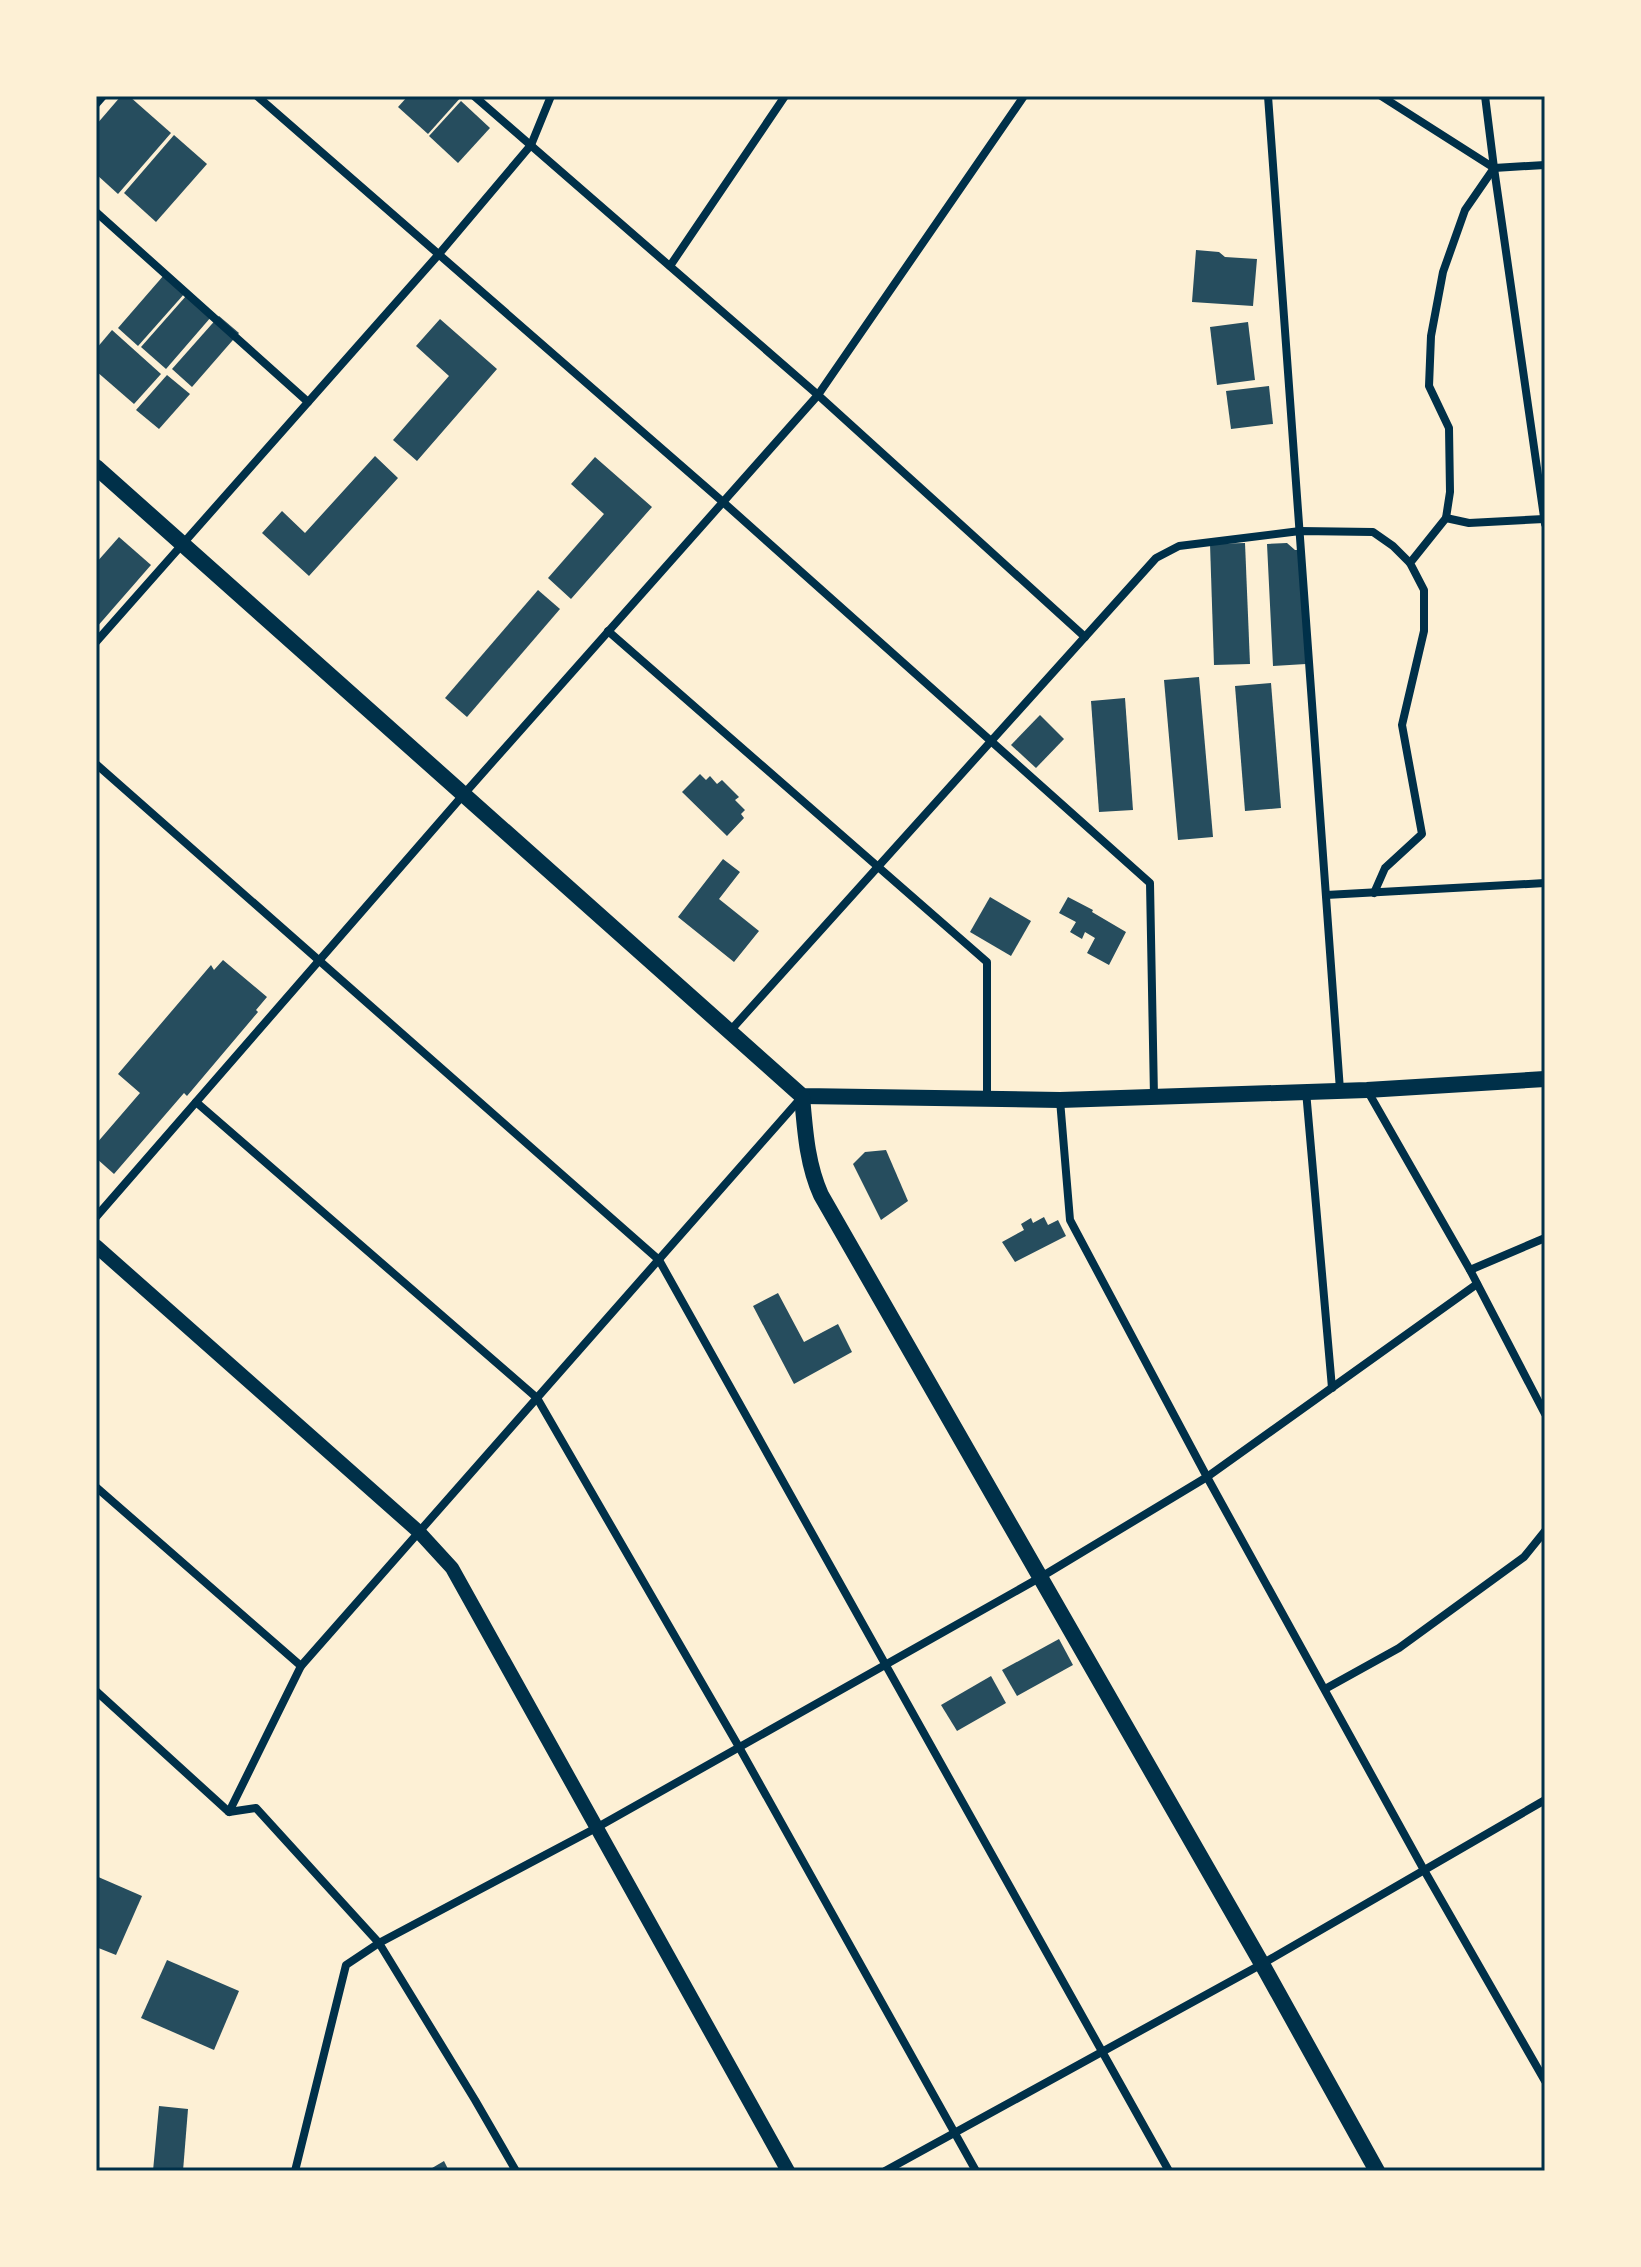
<svg xmlns="http://www.w3.org/2000/svg" width="1641" height="2267" font-family="'DM Sans',sans-serif">
	<style>
		.building { fill: #264d5e }
		.lines { fill: none; stroke-linecap: round; stroke-linejoin: round }
		.minor { stroke: #003049; stroke-width: 8 }
		.tertiary { stroke: #003049; stroke-width: 14 }
		.secondary { stroke: #003049; stroke-width: 16 }
		.neatline { fill: none; stroke: #003049; stroke-width: 3 }
	</style>
	<rect width="100%" height="100%" fill="#fdf0d5"/>
	<g class="building">
		<path d="M 121,96 L 129,96 L 171,133 L 118,194 L 96,174 L 96,125 Z"/>
		<path d="M 408,96 L 462,96 L 428,134 L 398,107 Z"/>
		<path d="M 461,101 L 490,128 L 458,163 L 429,136 Z"/>
		<path d="M 174,135 L 207,164 L 156,222 L 124,193 Z"/>
		<path d="M 1196,250 L 1219,252 L 1225,257 L 1257,259 L 1253,306 L 1192,302 Z"/>
		<path d="M 164,275 L 185,293 L 138,346 L 118,328 Z"/>
		<path d="M 186,296 L 211,317 L 166,369 L 141,347 Z"/>
		<path d="M 219,316 L 239,333 L 192,387 L 172,369 Z"/>
		<path d="M 440,319 L 497,369 L 417,461 L 393,440 L 449,376 L 416,346 Z"/>
		<path d="M 1248,322 L 1255,380 L 1217,385 L 1210,327 Z"/>
		<path d="M 112,330 L 161,374 L 134,404 L 96,371 L 96,349 Z"/>
		<path d="M 167,375 L 190,394 L 159,429 L 136,410 Z"/>
		<path d="M 1269,386 L 1273,424 L 1231,429 L 1226,391 Z"/>
		<path d="M 375,456 L 398,478 L 309,576 L 262,533 L 282,511 L 305,533 Z"/>
		<path d="M 595,457 L 652,507 L 571,599 L 548,578 L 604,514 L 571,484 Z"/>
		<path d="M 119,537 L 151,565 L 96,628 L 96,563 Z"/>
		<path d="M 1245,543 L 1250,664 L 1214,665 L 1210,544 Z"/>
		<path d="M 1287,543 L 1295,550 L 1301,550 L 1306,664 L 1273,666 L 1267,544 Z"/>
		<path d="M 538,590 L 560,609 L 467,717 L 445,698 Z"/>
		<path d="M 1199,677 L 1213,837 L 1178,840 L 1164,680 Z"/>
		<path d="M 1271,683 L 1281,808 L 1245,811 L 1235,686 Z"/>
		<path d="M 1125,698 L 1133,810 L 1099,812 L 1091,701 Z"/>
		<path d="M 1040,715 L 1064,739 L 1036,768 L 1011,745 Z"/>
		<path d="M 700,774 L 706,780 L 710,776 L 717,784 L 722,780 L 739,797 L 735,800 L 745,810 L 741,814 L 744,818 L 727,836 L 682,792 Z"/>
		<path d="M 723,859 L 740,872 L 719,899 L 759,931 L 734,962 L 678,917 Z"/>
		<path d="M 990,897 L 1031,921 L 1011,956 L 970,932 Z"/>
		<path d="M 1068,897 L 1093,910 L 1092,912 L 1126,932 L 1109,965 L 1087,953 L 1095,938 L 1085,932 L 1082,939 L 1070,932 L 1076,922 L 1059,913 Z"/>
		<path d="M 223,960 L 267,997 L 256,1010 L 258,1012 L 187,1096 L 184,1093 L 114,1174 L 96,1158 L 96,1144 L 140,1093 L 118,1074 L 211,965 L 214,970 Z"/>
		<path d="M 886,1150 L 908,1201 L 881,1220 L 853,1164 L 865,1152 Z"/>
		<path d="M 1044,1217 L 1048,1225 L 1058,1220 L 1066,1236 L 1015,1262 L 1002,1242 L 1024,1230 L 1021,1224 L 1031,1218 L 1033,1223 Z"/>
		<path d="M 778,1293 L 804,1342 L 838,1324 L 852,1352 L 794,1384 L 753,1306 Z"/>
		<path d="M 1059,1639 L 1073,1665 L 1017,1696 L 1002,1670 Z"/>
		<path d="M 991,1676 L 1006,1703 L 957,1731 L 941,1705 Z"/>
		<path d="M 96,1876 L 142,1896 L 116,1955 L 96,1947 Z"/>
		<path d="M 167,1960 L 239,1991 L 214,2050 L 141,2018 Z"/>
		<path d="M 159,2106 L 188,2109 L 183,2171 L 153,2171 Z"/>
		<path d="M 444,2161 L 449,2171 L 427,2171 Z"/>
	</g>
	<g class="lines">
		<g class="minor">
			<path d="M 257,96 L 723,502 L 1150,883 L 1154,1097"/>
			<path d="M 474,96 L 818,395 L 1085,637"/>
			<path d="M 1268,96 L 1340,1090"/>
			<path d="M 1381,96 L 1494,168 L 1545,165"/>
			<path d="M 1485,96 L 1494,168 L 1545,524"/>
			<path d="M 96,104 L 103,96"/>
			<path d="M 96,212 L 308,402"/>
			<path d="M 670,266 L 785,96"/>
			<path d="M 1446,518 L 1469,523 L 1544,519"/>
			<path d="M 608,631 L 987,962 L 987,1099"/>
			<path d="M 96,642 L 439,254 L 531,145 L 551,96"/>
			<path d="M 96,764 L 659,1260 L 1169,2171"/>
			<path d="M 1374,893 L 1385,868 L 1422,834 L 1402,725 L 1424,631 L 1424,590 L 1410,563 L 1446,518 L 1450,492 L 1449,428 L 1429,386 L 1431,336 L 1443,272 L 1465,210 L 1494,168"/>
			<path d="M 1326,895 L 1545,883"/>
			<path d="M 730,1031 L 1156,558 L 1179,546 L 1300,531 L 1373,532 L 1393,546 L 1410,563"/>
			<path d="M 1367,1090 L 1470,1270 L 1545,1414"/>
			<path d="M 1306,1091 L 1332,1388"/>
			<path d="M 1060,1100 L 1070,1220 L 1207,1477 L 1424,1870 L 1545,2081"/>
			<path d="M 196,1102 L 537,1398 L 739,1747 L 976,2171"/>
			<path d="M 96,1217 L 464,794 L 818,395 L 1024,96"/>
			<path d="M 1470,1270 L 1545,1238"/>
			<path d="M 96,1487 L 301,1666"/>
			<path d="M 1325,1689 L 1399,1648 L 1524,1557 L 1545,1531"/>
			<path d="M 96,1691 L 229,1812 L 256,1808 L 379,1943 L 475,2100 L 516,2171"/>
			<path d="M 229,1812 L 301,1666 L 801,1098"/>
			<path d="M 295,2171 L 346,1965 L 379,1943 L 596,1828 L 1041,1577 L 1207,1477 L 1477,1284"/>
			<path d="M 885,2171 L 1262,1964 L 1545,1800"/>
		</g>
		<path class="tertiary" d="M 96,1246 L 419,1532 L 452,1568 L 788,2171"/>
		<g class="secondary">
			<path d="M 96,467 L 802,1096 L 1060,1100 L 1367,1090 L 1545,1079"/>
			<path d="M 802,1096 C 805,1130 807,1164 821,1195 L 1262,1964 L 1377,2171"/>
		</g>
	</g>
	<rect width="1641" height="2267" fill="none" stroke="#fdf0d5" stroke-width="196"/>
	<rect x="98" y="98" width="1445" height="2071" class="neatline"/>
</svg>
